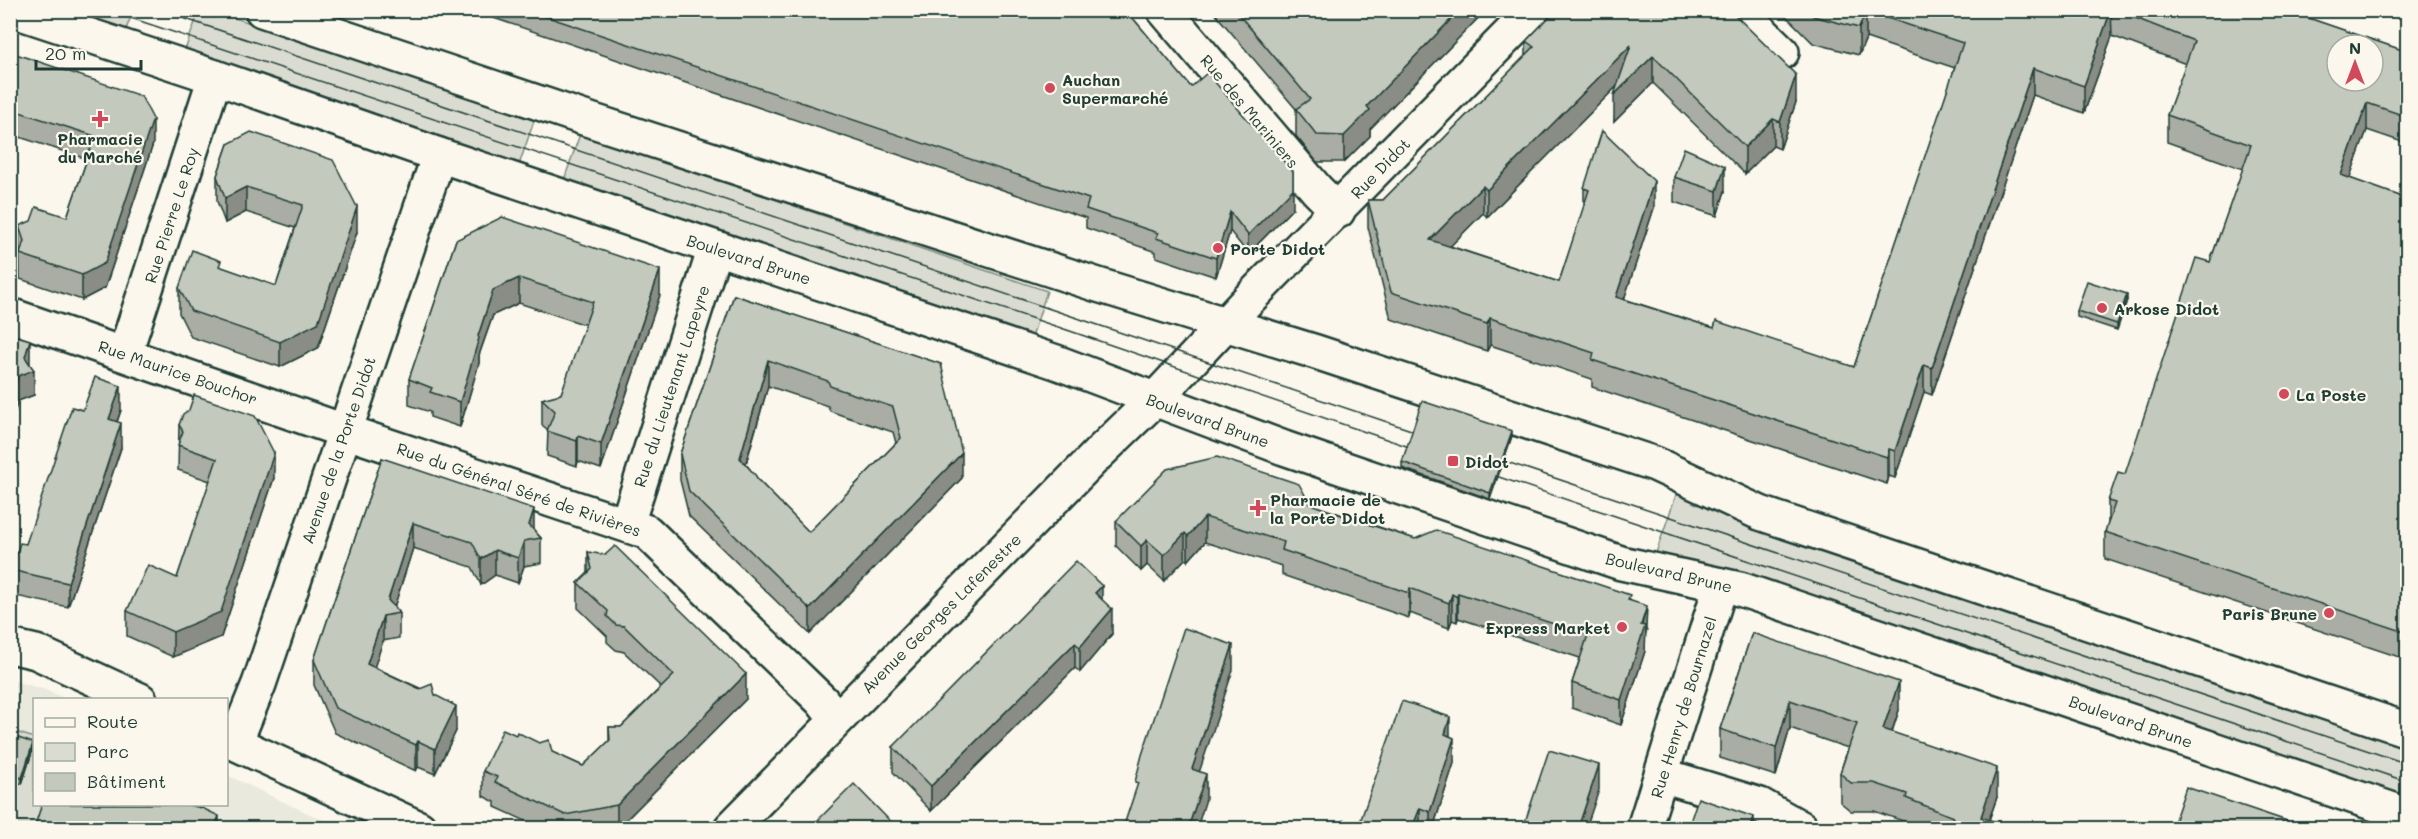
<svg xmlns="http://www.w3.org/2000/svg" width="2418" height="839" font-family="Mali,sans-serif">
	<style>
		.built { fill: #eae9de }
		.green { fill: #dbdcd1; stroke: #7d8c82; stroke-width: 1.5 }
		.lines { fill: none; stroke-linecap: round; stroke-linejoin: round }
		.minor-casing { stroke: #1f3d34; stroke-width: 38 }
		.major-casing { stroke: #1f3d34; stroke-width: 38 }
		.minor { stroke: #fbf7ec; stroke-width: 33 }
		.major { stroke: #fbf7ec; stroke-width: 33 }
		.tram { stroke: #1f3d34; stroke-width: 1.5 }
		.wall { fill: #a9ada3; stroke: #1f3d34; stroke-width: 1.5; fill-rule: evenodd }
		.shaded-wall { fill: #898d85; stroke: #1f3d34; stroke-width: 1.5 }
		.building { fill: #c4c9be; stroke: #1f3d34; stroke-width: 1.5; fill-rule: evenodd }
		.poi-dot { fill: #d1495b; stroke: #fbf7ec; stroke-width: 2 }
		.labels { text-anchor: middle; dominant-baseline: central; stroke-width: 4.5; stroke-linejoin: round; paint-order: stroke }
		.poi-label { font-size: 16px; font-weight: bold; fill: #1f3d34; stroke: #fbf7ec; text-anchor: start }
		.street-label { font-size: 16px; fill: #1f3d34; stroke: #fbf7ec }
	</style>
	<rect width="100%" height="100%" fill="#fbf7ec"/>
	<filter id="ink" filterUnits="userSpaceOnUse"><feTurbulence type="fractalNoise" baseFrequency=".0167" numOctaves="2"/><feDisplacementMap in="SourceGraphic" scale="12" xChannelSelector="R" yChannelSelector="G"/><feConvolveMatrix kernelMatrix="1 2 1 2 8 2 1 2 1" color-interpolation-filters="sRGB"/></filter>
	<g filter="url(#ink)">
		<g class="built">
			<path d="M 11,680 L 46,690 L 66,699 L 34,700 L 34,738 L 11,730 Z"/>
			<path d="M 227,775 L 290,805 L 341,828 L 232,828 L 181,805 L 226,804 Z"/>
		</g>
		<g class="green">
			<path d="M 61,11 L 133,11 L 125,32 Z"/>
			<path d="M 199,11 L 214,11 L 535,118 L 519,165 L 184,53 Z"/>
			<path d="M 580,134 L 1047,291 L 1032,337 L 564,180 Z"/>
			<path d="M 1677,492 L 1775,535 L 2407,747 L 2407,799 L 1655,556 Z"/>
			<path d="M 10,730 L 34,738 L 34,804 L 181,805 L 232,828 L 11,828 Z"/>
		</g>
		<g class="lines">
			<g class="minor-casing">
				<g id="minor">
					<path d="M 1164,10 L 1317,190 L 1338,211"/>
					<path d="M 1739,10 L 1782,52"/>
					<path d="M 10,315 L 344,431 L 647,532 L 822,701 L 836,719"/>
					<path d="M 125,353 L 215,77"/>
					<path d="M 627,524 L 715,248"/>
					<path d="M 10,646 L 36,652 L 140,700"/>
					<path d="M 226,739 L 419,828"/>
					<path d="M 235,743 L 259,684 L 439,155"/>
					<path d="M 1662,775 L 1760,805 L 1801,828"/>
					<path d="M 731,828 L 1098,454 L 1154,400 L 1249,299 L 1533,10"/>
					<path d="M 1644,828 L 1721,585"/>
				</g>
			</g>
			<g class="major-casing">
				<g id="major">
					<path d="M 12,10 L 215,77 L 439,155 L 1056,362 L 1284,448 L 1621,563 L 1740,589 L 2408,815"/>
					<path d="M 262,10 L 587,119 L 1098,285 L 1316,352 L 1655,464 L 1760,513 L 2408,730"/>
				</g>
			</g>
			<use href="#minor" class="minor"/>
			<use href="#major" class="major"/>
			<g class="tram">
				<path d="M 107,10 L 1067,330 L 1421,451"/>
				<path d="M 159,10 L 1429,436"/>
				<path d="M 1489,456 L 2408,764"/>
				<path d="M 1481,471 L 2408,782"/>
			</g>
		</g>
		<g class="wall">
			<path d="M 470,10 L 1126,10 L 1293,208 L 1248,254 L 1230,231 L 1216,277 L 1156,257 L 1156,252 L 1086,228 L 1086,218 Z"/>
			<path d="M 1212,10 L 1326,10 L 1327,12 L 1328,10 L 1486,10 L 1370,129 L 1370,136 L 1344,162 L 1317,162 L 1296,136 L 1296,109 Z"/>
			<path d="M 1556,10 L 1796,102 L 1780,149 L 1773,146 L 1745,174 L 1653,83 L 1614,122 L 1618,85 L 1487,217 L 1483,213 L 1450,246 L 1559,282 L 1584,207 L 1584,188 L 1654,208 L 1624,299 L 1714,328 L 1854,367 L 1955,68 L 1866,38 L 1859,55 L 1813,43 L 1780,10 L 2285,10 L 2408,52 L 2408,144 L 2367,130 L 2349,178 L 2408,199 L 2408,660 L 2105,559 L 2105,532 L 2108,524 L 2108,501 L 2125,474 L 2210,262 L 2243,169 L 2167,142 L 2167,115 L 2186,64 L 2112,36 L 2084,113 L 2033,95 L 1932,395 L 1924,392 L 1895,478 L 1889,476 L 1887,484 L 1592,387 L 1592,379 L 1490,345 L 1487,351 L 1391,319 L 1368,227 L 1368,200 L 1383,200 L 1526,55 L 1526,41 Z"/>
			<path d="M 10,52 L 153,144 L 105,288 L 82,300 L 20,279 L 19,226 L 67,217 L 87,159 L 10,134 Z"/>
			<path d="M 228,144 L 357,232 L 318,348 L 280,367 L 191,337 L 179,313 L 179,288 L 221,267 L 276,286 L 295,228 L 246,212 L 225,223 L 217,201 L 217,176 Z"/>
			<path d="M 1674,177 L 1725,191 L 1717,216 L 1674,202 Z"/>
			<path d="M 456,240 L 660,295 L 601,469 L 578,461 L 577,466 L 547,456 L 548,430 L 542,425 L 542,399 L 561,394 L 586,325 L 519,303 L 493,315 L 479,355 L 479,363 L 460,427 L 430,417 L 430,412 L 409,405 L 409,379 Z"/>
			<path d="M 734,295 L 941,364 L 962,478 L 810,634 L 689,516 L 680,480 L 680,454 ZM 768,386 L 828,406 L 830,411 L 841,415 L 893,432 L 896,443 L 809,532 L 757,479 L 746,464 Z"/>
			<path d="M 2127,300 L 2117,330 L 2077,317 L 2077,311 Z"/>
			<path d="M 10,334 L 30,365 L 34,395 L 18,401 L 13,416 L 10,415 Z"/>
			<path d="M 83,410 L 121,410 L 117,422 L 121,448 L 68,607 L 11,595 L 11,570 L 26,544 Z"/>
			<path d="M 179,425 L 274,478 L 221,637 L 173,657 L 127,636 L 127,611 L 177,578 L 210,481 L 178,470 Z"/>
			<path d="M 1512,436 L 1490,499 L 1402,468 L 1402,462 Z"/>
			<path d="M 382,458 L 534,530 L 541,538 L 541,563 L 524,566 L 518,583 L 495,575 L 481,585 L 472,567 L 413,548 L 394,607 L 399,613 L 399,638 L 383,641 L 374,667 L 435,695 L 456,731 L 435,774 L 418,767 L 416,771 L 335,733 L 314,685 L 314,660 Z"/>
			<path d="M 1310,504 L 1415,539 L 1630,600 L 1647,631 L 1645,635 L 1645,651 L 1621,725 L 1572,708 L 1572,683 L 1580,658 L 1458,618 L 1457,622 L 1452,620 L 1449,628 L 1410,613 L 1409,618 L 1282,575 L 1282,566 L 1205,542 L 1188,561 L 1185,559 L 1164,581 L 1147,565 L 1141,571 L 1116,546 L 1116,521 Z"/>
			<path d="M 588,552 L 746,699 L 618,828 L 541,828 L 495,807 L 495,802 L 483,796 L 483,771 L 552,752 L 583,766 L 609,741 L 609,727 L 621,727 L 661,687 L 624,652 L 616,650 L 607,642 L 607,636 L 578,608 L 578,583 L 588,573 Z"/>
			<path d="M 1102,599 L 1112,634 L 1080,672 L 1075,668 L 931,811 L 893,772 L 893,747 Z"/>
			<path d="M 1752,633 L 1899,710 L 1892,732 L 1997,797 L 1989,820 L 2014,828 L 1910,828 L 1906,827 L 1906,822 L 1874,811 L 1851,811 L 1840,802 L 1840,773 L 1848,748 L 1790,728 L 1776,776 L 1720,758 L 1720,729 Z"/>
			<path d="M 10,735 L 33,749 L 22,784 L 10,780 Z"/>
			<path d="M 1450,736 L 1454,763 L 1433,828 L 1341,828 L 1359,825 Z"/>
		</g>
		<g class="shaded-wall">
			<path d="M 1460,10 L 1486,10 L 1370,129 L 1370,136 L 1344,162 L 1344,136 L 1367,106 Z"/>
			<path d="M 2111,10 L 2112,36 L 2084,113 L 2084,86 Z"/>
			<path d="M 1866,11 L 1866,38 L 1859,55 L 1859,28 Z"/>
			<path d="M 1631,45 L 1631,72 L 1487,217 L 1487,190 Z"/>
			<path d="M 1653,56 L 1653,83 L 1614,122 L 1614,95 Z"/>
			<path d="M 2033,68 L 2033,95 L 1932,395 L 1932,368 Z"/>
			<path d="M 1796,75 L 1796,102 L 1780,149 L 1780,122 Z"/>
			<path d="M 2367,103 L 2367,130 L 2341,202 L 2341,175 Z"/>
			<path d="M 153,119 L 153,144 L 105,288 L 82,300 L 82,275 Z"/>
			<path d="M 1773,119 L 1773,146 L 1745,174 L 1745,147 Z"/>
			<path d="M 1725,166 L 1725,191 L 1717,216 L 1717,191 Z"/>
			<path d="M 1293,172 L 1293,208 L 1248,254 L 1248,235 Z"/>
			<path d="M 1654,181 L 1654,208 L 1616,324 L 1616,297 Z"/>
			<path d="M 1483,186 L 1483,213 L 1430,267 L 1430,240 Z"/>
			<path d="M 246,187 L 246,212 L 225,223 L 225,198 Z"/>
			<path d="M 357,207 L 357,232 L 318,348 L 280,367 L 280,342 Z"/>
			<path d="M 1230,212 L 1230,231 L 1216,277 L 1216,258 Z"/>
			<path d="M 660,270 L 660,295 L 601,469 L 601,444 Z"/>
			<path d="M 519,278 L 519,303 L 493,315 L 479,355 L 479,363 L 460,427 L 460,402 L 478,336 L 493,290 Z"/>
			<path d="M 2127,294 L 2127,300 L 2117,330 L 2117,324 Z"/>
			<path d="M 1490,318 L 1490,345 L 1487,351 L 1487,324 Z"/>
			<path d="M 30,340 L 30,366 L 34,370 L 34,395 L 18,401 L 13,416 L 13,391 Z"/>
			<path d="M 768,360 L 768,386 L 740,483 L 740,458 Z"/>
			<path d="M 1924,365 L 1924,392 L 1895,478 L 1895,451 Z"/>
			<path d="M 121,386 L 121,410 L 109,444 L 109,419 Z"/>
			<path d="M 121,423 L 121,448 L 68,607 L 68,583 Z"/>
			<path d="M 1512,431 L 1512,436 L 1490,499 L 1490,493 Z"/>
			<path d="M 578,436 L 578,461 L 577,466 L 577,441 Z"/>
			<path d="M 1889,449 L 1889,476 L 1887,484 L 1887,457 Z"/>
			<path d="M 274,453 L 274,478 L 221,637 L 173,657 L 173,632 Z"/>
			<path d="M 962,453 L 962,478 L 810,634 L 810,609 Z"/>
			<path d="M 534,509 L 534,534 L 529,525 Z"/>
			<path d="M 1205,517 L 1205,542 L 1188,561 L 1188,536 Z"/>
			<path d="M 413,523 L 413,548 L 392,614 L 388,600 Z"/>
			<path d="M 1185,533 L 1185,559 L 1164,581 L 1164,555 Z"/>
			<path d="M 1147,540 L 1147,565 L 1141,571 L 1141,546 Z"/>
			<path d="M 524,541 L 524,566 L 518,583 L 518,558 Z"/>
			<path d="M 495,550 L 495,575 L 481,585 L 481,559 Z"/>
			<path d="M 1102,586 L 1102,611 L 1095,593 Z"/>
			<path d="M 1410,588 L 1410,613 L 1409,618 L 1409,593 Z"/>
			<path d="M 1458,593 L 1458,618 L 1457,622 L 1457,597 Z"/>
			<path d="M 1452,594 L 1452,620 L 1449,628 L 1449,603 Z"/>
			<path d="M 1647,606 L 1645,651 L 1621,725 L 1621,700 Z"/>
			<path d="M 1112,609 L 1112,634 L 1080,672 L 1080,647 Z"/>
			<path d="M 383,616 L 383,641 L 367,689 L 367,664 Z"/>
			<path d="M 1075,643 L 1075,668 L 931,811 L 931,786 Z"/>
			<path d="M 1233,645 L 1233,670 L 1192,794 L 1192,769 Z"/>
			<path d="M 746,674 L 746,699 L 618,828 L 617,828 L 617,805 Z"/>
			<path d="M 1899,682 L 1899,710 L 1883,758 L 1883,729 Z"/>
			<path d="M 1790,700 L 1790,728 L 1776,776 L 1776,748 Z"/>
			<path d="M 456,706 L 456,731 L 435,774 L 435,749 Z"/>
			<path d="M 1450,717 L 1450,742 L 1445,734 Z"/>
			<path d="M 1454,738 L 1454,763 L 1433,828 L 1430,828 L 1430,812 Z"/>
			<path d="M 418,741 L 418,767 L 416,771 L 416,745 Z"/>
			<path d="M 33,743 L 33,749 L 22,784 L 22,778 Z"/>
			<path d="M 1599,765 L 1599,790 L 1586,828 L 1578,828 Z"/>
			<path d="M 1997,768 L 1997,797 L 1986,828 L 1981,817 Z"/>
			<path d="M 1206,774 L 1206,799 L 1197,828 L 1188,828 Z"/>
			<path d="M 1420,808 L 1420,828 L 1412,828 Z"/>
			<path d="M 219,816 L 219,828 L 214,828 Z"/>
			<path d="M 1754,817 L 1754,828 L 1750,828 Z"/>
			<path d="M 891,822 L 891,828 L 885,828 Z"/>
		</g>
		<g class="building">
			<path d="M 527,10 L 1126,10 L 1191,87 L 1207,73 L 1293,172 L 1293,189 L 1248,235 L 1230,212 L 1216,258 L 1156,238 L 1158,233 L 1086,209 L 1089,199 Z"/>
			<path d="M 1235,10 L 1326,10 L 1327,12 L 1328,10 L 1460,10 L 1367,106 L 1370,110 L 1344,136 L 1317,135 L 1296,109 L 1310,99 Z"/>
			<path d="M 1556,10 L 1730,10 L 1796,75 L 1780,122 L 1773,119 L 1745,147 L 1653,56 L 1614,95 L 1631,45 L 1487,190 L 1483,186 L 1430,240 L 1559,282 L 1589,190 L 1584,188 L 1602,131 L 1654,181 L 1616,297 L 1714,328 L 1716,321 L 1854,367 L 1963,43 L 1866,11 L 1859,28 L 1813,16 L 1808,10 L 2111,10 L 2084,86 L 2033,68 L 1932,368 L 1924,365 L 1895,451 L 1889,449 L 1887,457 L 1592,360 L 1594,353 L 1490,318 L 1487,324 L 1391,292 L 1368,200 L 1383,200 L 1534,47 L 1526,41 Z"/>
			<path d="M 2115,10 L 2285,10 L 2408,52 L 2408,117 L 2367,103 L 2341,175 L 2408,199 L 2408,633 L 2105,532 L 2115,503 L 2108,501 L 2118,472 L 2125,474 L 2196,258 L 2210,262 L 2251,145 L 2167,115 L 2194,41 ZM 2337,45 L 2373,45 L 2373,81 L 2337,81 Z"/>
			<path d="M 10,52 L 141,96 L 153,119 L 105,263 L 82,275 L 20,254 L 24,241 L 19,226 L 31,221 L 36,207 L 67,217 L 95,136 L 10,109 Z"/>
			<path d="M 251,132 L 333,160 L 357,207 L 318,323 L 280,342 L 191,311 L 179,288 L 192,250 L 221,261 L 219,266 L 276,286 L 303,205 L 246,187 L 225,198 L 217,176 L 228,144 Z"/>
			<path d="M 1684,148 L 1725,166 L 1717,191 L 1674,177 Z"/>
			<path d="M 502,217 L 660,270 L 601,444 L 578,436 L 577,441 L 547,431 L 555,411 L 542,399 L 561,394 L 593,302 L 519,278 L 493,290 L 478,336 L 479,338 L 460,402 L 430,392 L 432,388 L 409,379 L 456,240 Z"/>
			<path d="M 2087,281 L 2127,294 L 2117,324 L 2077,311 Z"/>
			<path d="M 734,295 L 941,364 L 962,453 L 810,609 L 689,491 L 680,454 ZM 768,360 L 828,381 L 830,386 L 841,390 L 893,407 L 901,438 L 809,532 L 757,479 L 756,476 L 740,458 Z"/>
			<path d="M 10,334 L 30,340 L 25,357 L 34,370 L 18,376 L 13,391 L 10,390 Z"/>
			<path d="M 95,377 L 121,386 L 109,419 L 121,423 L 68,583 L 11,570 L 20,543 L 26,544 L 72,407 L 83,410 Z"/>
			<path d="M 194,395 L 255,416 L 274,453 L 221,612 L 173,632 L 127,611 L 148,565 L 177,578 L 217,459 L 178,445 L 183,431 L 179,425 L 183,414 L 189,410 Z"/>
			<path d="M 1422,401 L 1512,431 L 1490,493 L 1402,462 Z"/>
			<path d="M 1217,457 L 1299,484 L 1310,504 L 1361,522 L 1415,539 L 1436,530 L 1630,595 L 1628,600 L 1647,606 L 1641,625 L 1645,626 L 1621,700 L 1572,683 L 1588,635 L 1458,593 L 1457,597 L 1452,594 L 1449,603 L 1410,588 L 1409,593 L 1282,550 L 1284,542 L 1205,517 L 1188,536 L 1185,533 L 1164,555 L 1147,540 L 1141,546 L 1116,521 L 1167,469 Z"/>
			<path d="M 382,458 L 534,509 L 529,525 L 541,538 L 524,541 L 518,558 L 495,550 L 481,559 L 472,542 L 413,523 L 388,600 L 399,613 L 383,616 L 367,664 L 420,689 L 432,684 L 435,695 L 456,706 L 435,749 L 418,741 L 416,745 L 335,708 L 314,660 Z"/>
			<path d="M 615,546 L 746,674 L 617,805 L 565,815 L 495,782 L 497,777 L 483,771 L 503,729 L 516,735 L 517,732 L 539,743 L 549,740 L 552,752 L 583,766 L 610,740 L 609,727 L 621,727 L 674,675 L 624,626 L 616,625 L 607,616 L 608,611 L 578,583 L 592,569 L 588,552 L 605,555 Z"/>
			<path d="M 1076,561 L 1102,586 L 1095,593 L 1112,609 L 1080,647 L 1075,643 L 931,786 L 893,747 Z"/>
			<path d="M 1184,628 L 1233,645 L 1192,769 L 1206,774 L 1188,828 L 1123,828 L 1138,783 L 1135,782 L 1142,755 Z"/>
			<path d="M 1752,633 L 1899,682 L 1883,729 L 1997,768 L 1981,817 L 2014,828 L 1950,828 L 1953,817 L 1906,798 L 1907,794 L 1874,783 L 1851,783 L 1840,773 L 1857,723 L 1790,700 L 1776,748 L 1720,729 Z"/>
			<path d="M 1402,701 L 1450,717 L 1445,734 L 1454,738 L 1430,812 L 1420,808 L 1412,828 L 1341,828 L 1344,820 L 1359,825 Z"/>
			<path d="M 10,735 L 33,743 L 22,778 L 10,774 Z"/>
			<path d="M 1549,750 L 1599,765 L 1578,828 L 1523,828 Z"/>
			<path d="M 854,784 L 891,822 L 885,828 L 810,828 Z"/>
			<path d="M 2186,787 L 2302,826 L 2301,828 L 2172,828 Z"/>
			<path d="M 1698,798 L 1754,817 L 1750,828 L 1688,828 Z"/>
			<path d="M 42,804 L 184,804 L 202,808 L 219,816 L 214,828 L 34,828 Z"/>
		</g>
	</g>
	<g class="poi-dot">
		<circle cx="1050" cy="88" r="6"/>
		<path d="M97 110h6v6h6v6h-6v6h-6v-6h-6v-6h6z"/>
		<circle cx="1218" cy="248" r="6"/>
		<circle cx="2102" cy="308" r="6"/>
		<circle cx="2284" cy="394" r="6"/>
		<rect x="1447" y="455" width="12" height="12" rx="3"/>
		<path d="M1255 499h6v6h6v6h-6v6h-6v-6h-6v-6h6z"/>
		<circle cx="2329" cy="613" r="6"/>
		<circle cx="1622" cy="627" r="6"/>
	</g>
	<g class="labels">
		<g class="poi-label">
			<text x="1062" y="79">Auchan<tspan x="1062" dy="18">Supermarché</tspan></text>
			<text x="100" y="138" text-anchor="middle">Pharmacie<tspan x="100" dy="18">du Marché</tspan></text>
			<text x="1230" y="248">Porte Didot</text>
			<text x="2114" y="308">Arkose Didot</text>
			<text x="2296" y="394">La Poste</text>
			<text x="1465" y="461">Didot</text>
			<text x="1270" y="499">Pharmacie de<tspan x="1270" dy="18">la Porte Didot</tspan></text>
			<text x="2317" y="613" text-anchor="end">Paris Brune</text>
			<text x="1610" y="627" text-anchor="end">Express Market</text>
		</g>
		<g class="street-label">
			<text transform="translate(1250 111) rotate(50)">Rue des Mariniers</text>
			<text transform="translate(1380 168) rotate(-46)">Rue Didot</text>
			<text transform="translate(171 215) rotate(-72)">Rue Pierre Le Roy</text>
			<text transform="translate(749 259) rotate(18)">Boulevard Brune</text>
			<text transform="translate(178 372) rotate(19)">Rue Maurice Bouchor</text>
			<text transform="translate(671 386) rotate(-72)">Rue du Lieutenant Lapeyre</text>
			<text transform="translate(1208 420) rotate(20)">Boulevard Brune</text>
			<text transform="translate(338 450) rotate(-71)">Avenue de la Porte Didot</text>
			<text transform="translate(519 489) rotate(19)">Rue du Général Séré de Rivières</text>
			<text transform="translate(1669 572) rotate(13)">Boulevard Brune</text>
			<text transform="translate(941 613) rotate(-45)">Avenue Georges Lafenestre</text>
			<text transform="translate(1683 707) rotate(-73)">Rue Henry de Bournazel</text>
			<text transform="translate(2131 721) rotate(19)">Boulevard Brune</text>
		</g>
	</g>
	<rect width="2418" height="839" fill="none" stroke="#fbf7ec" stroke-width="36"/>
	<rect x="18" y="18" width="2382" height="803" fill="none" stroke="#1f3d34" stroke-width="2" filter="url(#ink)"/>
	<rect x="33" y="698" width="195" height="108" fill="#fbf7ec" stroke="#a3ada2" stroke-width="1.5"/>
	<rect x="45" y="718" width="30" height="9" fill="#fbf7ec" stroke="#a3ada2" stroke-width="1.5"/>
	<text x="87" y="728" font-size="18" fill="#1f3d34">Route</text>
	<rect x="45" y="743" width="30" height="18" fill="#dbdcd1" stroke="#a3ada2" stroke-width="1.5"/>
	<text x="87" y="758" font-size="18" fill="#1f3d34">Parc</text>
	<rect x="45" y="773" width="30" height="18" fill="#c4c9be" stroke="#a3ada2" stroke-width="1.5"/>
	<text x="87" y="788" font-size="18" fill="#1f3d34">Bâtiment</text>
	<g transform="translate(2355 63)"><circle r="28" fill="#fbf7ec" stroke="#a3ada2" stroke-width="1.5"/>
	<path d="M0-4.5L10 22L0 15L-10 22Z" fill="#d1495b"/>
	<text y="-9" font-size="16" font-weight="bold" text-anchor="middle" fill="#1f3d34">N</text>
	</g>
	<path d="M36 60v9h105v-9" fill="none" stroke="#1f3d34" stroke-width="3"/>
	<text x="45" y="60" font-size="18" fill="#1f3d34" stroke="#fbf7ec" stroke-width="4.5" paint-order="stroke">20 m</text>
</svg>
